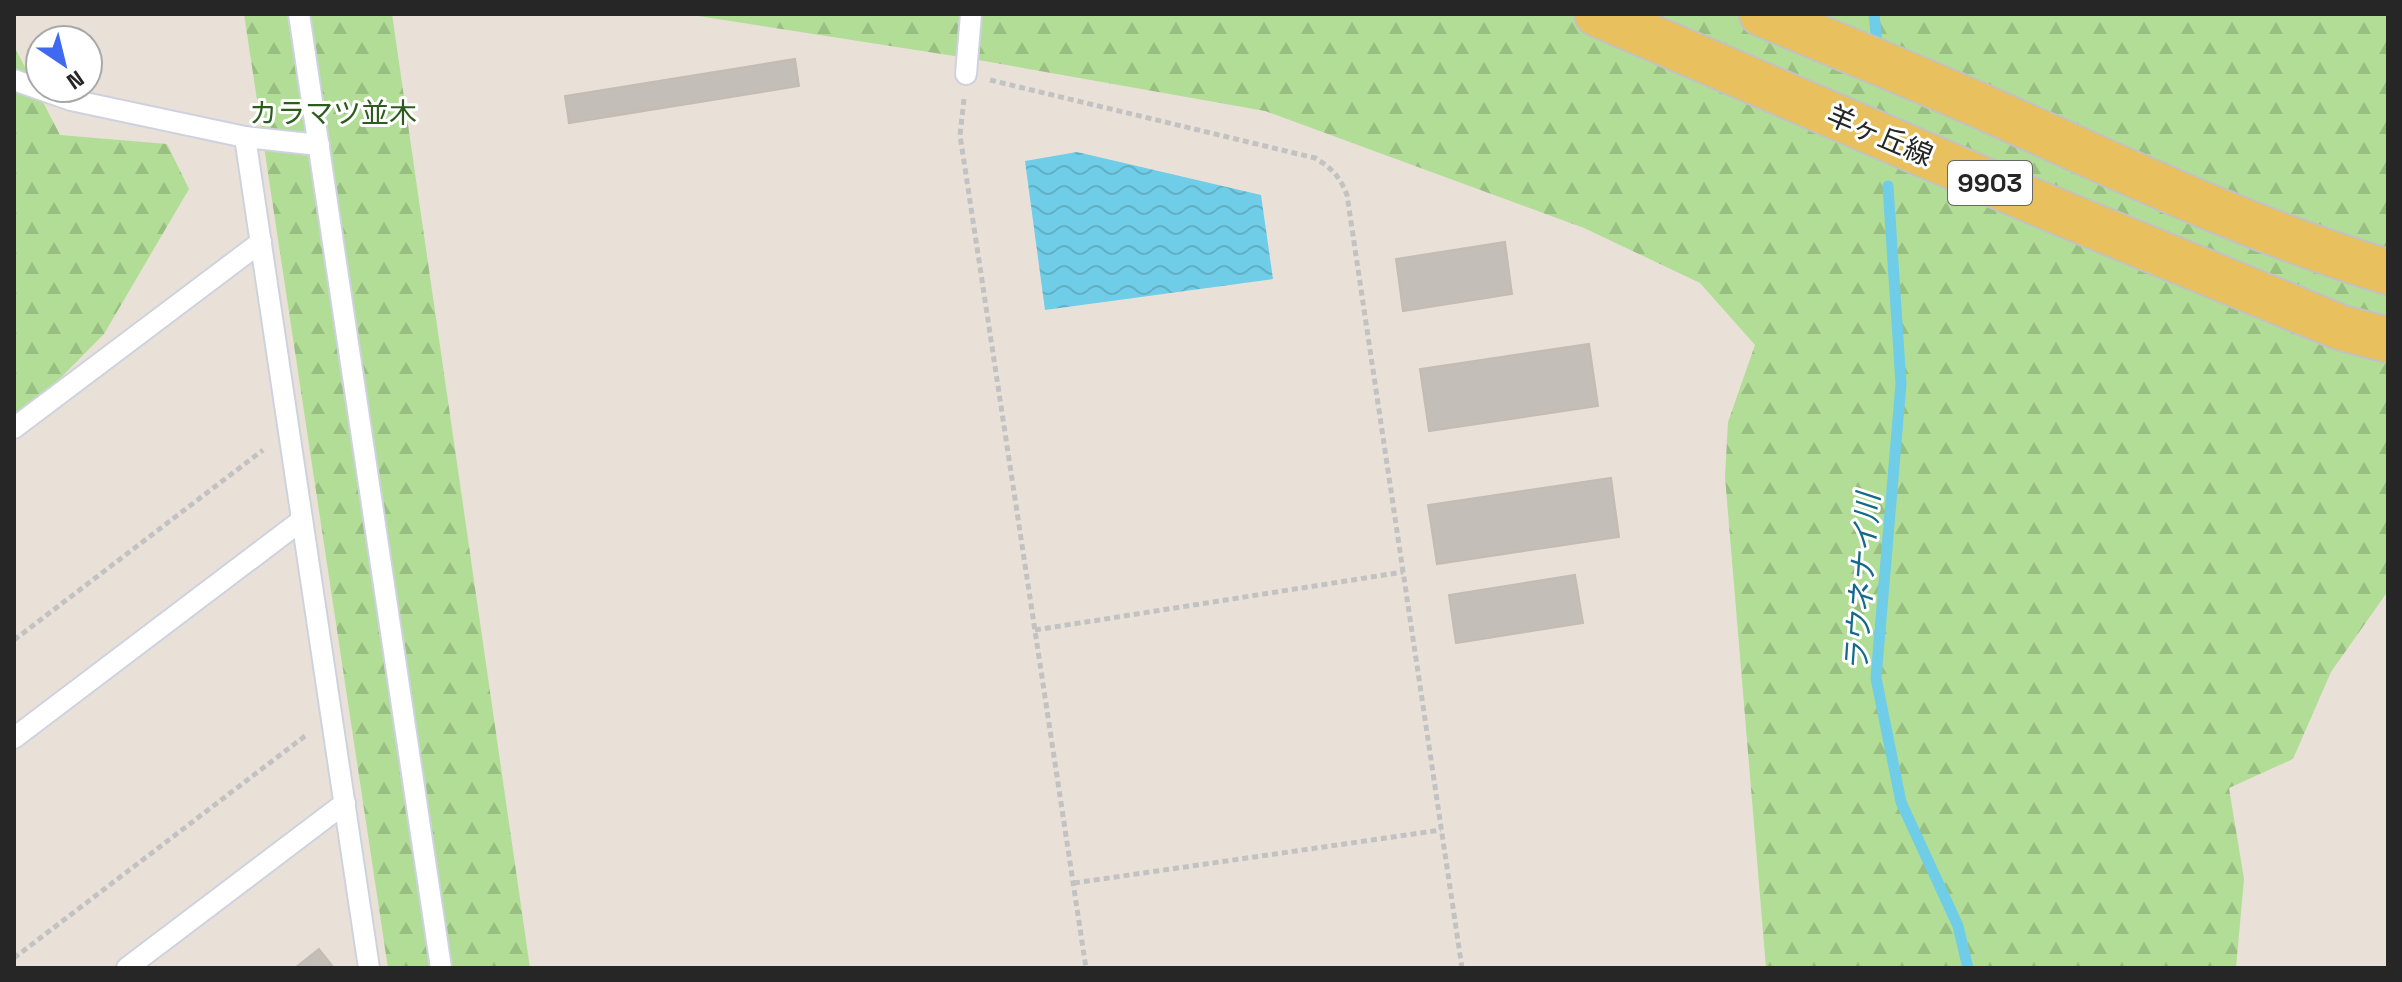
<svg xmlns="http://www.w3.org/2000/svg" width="2402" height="982" font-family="'Space Grotesk','Noto Sans JP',sans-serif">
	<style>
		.forest { fill: url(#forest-firs) }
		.water { fill: url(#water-waves) }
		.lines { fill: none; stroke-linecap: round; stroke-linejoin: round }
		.stream { stroke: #6fcde7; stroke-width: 11 }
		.building { fill: #c4beb8; stroke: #c3bcb2; stroke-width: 2 }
		.lane-casing { stroke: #ced2df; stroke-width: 24 }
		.primary-casing { stroke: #c2c2c2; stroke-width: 48 }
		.path { stroke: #c2c2c2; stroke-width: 5; stroke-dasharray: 6 4; stroke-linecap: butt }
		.lane { stroke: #fff; stroke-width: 20 }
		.primary { stroke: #e8c05e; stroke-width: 44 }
		.labels { text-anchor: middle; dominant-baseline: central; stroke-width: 6; stroke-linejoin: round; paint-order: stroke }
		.shield { fill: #fff; stroke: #676767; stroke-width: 2 }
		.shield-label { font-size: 26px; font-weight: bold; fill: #262626 }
		.park-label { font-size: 28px; fill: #2d5d1c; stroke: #fff }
		.street-label { font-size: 28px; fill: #262626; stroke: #fff }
		.water-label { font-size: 30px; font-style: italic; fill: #146a8d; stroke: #fff }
	</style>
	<defs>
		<pattern id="forest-firs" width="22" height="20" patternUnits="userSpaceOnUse" patternTransform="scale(2)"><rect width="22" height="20" fill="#b2dd97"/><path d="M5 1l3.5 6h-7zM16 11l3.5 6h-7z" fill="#99be82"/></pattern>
		<pattern id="water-waves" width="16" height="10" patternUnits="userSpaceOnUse" patternTransform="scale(2)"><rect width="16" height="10" fill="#6fcde7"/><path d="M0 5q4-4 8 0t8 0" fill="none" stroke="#60b0c6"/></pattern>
	</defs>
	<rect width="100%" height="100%" fill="#e9e1d8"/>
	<g class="forest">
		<path d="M 244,14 L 392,14 L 530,968 L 388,968 Z"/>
		<path d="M 685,14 L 2388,14 L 2388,591 L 2331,672 L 2293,759 L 2229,788 L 2244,879 L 2236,968 L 1766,968 L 1725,477 L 1728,422 L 1755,345 L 1700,283 L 1584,228 L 1265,111 L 967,58 Z"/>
		<path d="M 14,46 L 60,135 L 167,144 L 189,189 L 104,334 L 14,425 Z"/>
	</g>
	<path class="water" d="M 1077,152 L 1261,195 L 1273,279 L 1045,310 L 1025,161 Z"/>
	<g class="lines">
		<g class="stream">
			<path d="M 1874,14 L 1877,43"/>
			<path d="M 1888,186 L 1901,384 L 1876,678 L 1901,802 L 1958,926 L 1968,968"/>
		</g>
	</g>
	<g class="building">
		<path d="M 795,59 L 799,86 L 569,123 L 565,96 Z"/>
		<path d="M 1505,242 L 1512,294 L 1403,311 L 1396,259 Z"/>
		<path d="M 1589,344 L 1598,406 L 1429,431 L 1420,369 Z"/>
		<path d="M 1611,478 L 1619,537 L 1437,564 L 1428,505 Z"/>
		<path d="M 1575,575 L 1583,623 L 1456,643 L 1449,595 Z"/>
		<path d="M 319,949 L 334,968 L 295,968 Z"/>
	</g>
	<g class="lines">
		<g class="lane-casing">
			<g id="lane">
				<path d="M 299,14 L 441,968"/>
				<path d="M 966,74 L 971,14"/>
				<path d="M 14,80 L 71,100 L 245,137 L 319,145"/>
				<path d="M 245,137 L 369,968"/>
				<path d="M 14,428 L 261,242"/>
				<path d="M 14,738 L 302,520"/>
				<path d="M 127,968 L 345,803"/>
			</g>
		</g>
		<g class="primary-casing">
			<g id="primary">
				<path d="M 1597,14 L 2042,205 L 2342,328 L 2388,340"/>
				<path d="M 1762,14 C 1838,46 1916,77 1992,111 C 2122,169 2251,231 2388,272"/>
			</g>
		</g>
		<g class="path">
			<path d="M 990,80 L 1315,158 C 1332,168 1340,177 1347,195 L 1462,968"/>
			<path d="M 964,99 L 960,135 L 1086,968"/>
			<path d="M 1035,630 L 1403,572"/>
			<path d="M 14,640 L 263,450"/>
			<path d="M 1074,883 L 1441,830"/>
			<path d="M 14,958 L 305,736"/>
		</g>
		<use href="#lane" class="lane"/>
		<use href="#primary" class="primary"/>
	</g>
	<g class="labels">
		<rect class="shield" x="1948" y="161" width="84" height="44" rx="6"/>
		<g class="shield-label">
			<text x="1990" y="183">9903</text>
		</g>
		<g class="park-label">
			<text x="333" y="113">カラマツ並木</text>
		</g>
		<g class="street-label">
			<text transform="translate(1880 135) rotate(23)">羊ヶ丘線</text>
		</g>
		<g class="water-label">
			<text transform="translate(1862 583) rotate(-86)">ラウネナイ川</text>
		</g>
	</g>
	<rect width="2402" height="982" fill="none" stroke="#262626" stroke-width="32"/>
	<g transform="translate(64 64) rotate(145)"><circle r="38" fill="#ffffff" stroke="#a8a8a8" stroke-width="2"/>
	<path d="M0-6L14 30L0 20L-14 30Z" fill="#3f69ef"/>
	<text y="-12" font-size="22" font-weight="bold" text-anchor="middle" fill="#262626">N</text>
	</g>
</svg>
